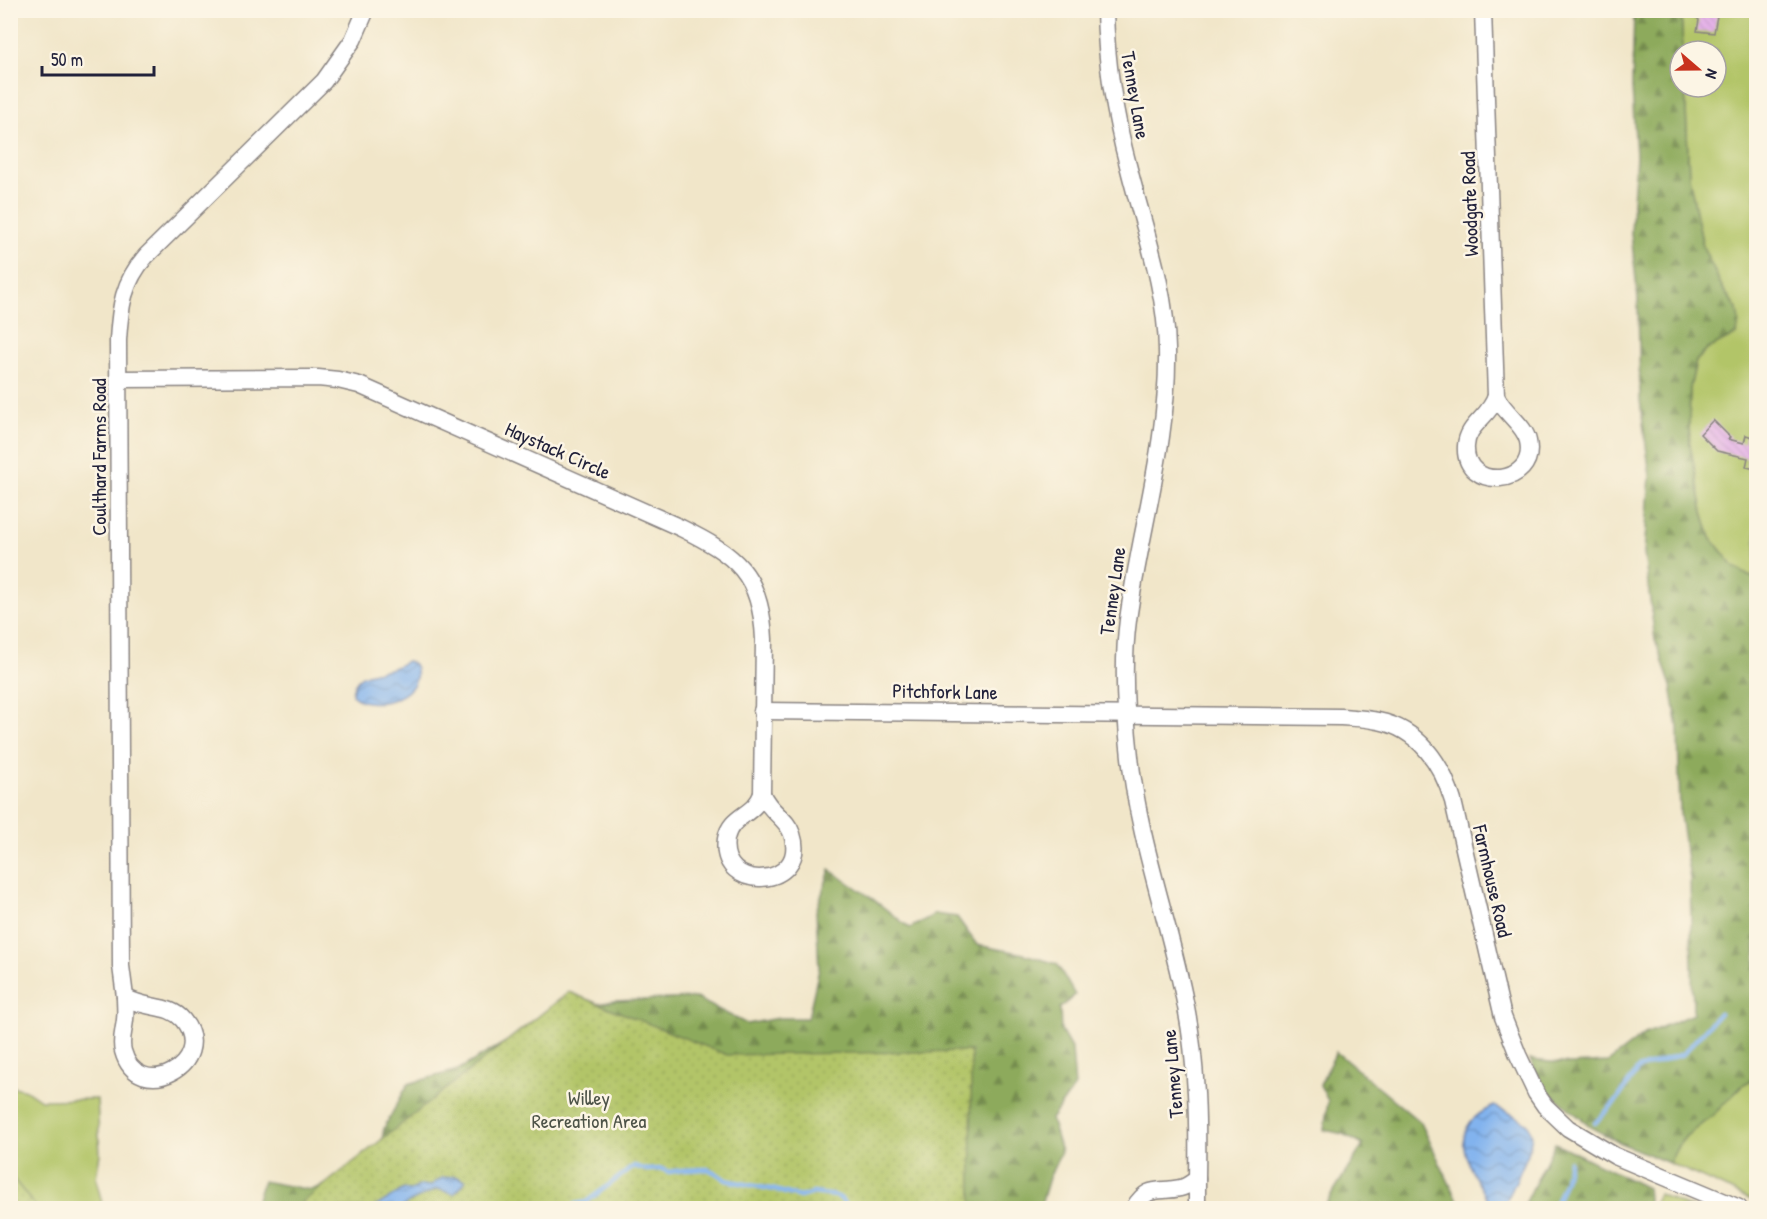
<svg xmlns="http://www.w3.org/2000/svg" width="1767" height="1219" font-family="'Patrick Hand',sans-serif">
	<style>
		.green { fill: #b2c568; stroke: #6a7452; stroke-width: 1.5 }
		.forest { fill: url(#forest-firs); stroke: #58664c; stroke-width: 1.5 }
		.park { fill: url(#park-dots); stroke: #6a7452; stroke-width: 1.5 }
		.water { fill: url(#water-waves); stroke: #526a94; stroke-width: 1.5 }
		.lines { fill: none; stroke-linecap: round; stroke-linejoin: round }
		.stream { stroke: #82b3ee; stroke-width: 4.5 }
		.building { fill: url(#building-back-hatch) }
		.minor-casing { stroke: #8a8482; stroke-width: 19 }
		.minor { stroke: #fff; stroke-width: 16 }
		.labels { text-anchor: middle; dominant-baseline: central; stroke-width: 5; stroke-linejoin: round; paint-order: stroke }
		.street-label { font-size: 20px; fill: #22223b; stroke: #fcf5e5 }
		.park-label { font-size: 20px; fill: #4d5348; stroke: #fcf5e5 }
	</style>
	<defs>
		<pattern id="forest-firs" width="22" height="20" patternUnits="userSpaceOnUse" patternTransform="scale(1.5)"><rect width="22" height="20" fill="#8daa5c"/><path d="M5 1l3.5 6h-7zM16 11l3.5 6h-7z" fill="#738a4d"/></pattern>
		<pattern id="park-dots" width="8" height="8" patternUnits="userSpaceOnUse" patternTransform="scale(1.5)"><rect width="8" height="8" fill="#b2c568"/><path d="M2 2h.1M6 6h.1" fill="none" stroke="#99a95b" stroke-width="1.8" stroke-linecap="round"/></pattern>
		<pattern id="water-waves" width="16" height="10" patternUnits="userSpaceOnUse" patternTransform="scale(1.5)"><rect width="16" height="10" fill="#82b3ee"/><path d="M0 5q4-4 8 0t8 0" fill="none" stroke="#6a91c2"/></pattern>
		<pattern id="building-back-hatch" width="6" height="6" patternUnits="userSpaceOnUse" patternTransform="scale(1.5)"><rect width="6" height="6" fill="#e3ade8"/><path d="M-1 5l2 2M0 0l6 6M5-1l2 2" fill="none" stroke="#c295c8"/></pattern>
	</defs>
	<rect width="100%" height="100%" fill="#fcf5e5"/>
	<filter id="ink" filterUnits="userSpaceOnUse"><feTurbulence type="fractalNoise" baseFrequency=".0167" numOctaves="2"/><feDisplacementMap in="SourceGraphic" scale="12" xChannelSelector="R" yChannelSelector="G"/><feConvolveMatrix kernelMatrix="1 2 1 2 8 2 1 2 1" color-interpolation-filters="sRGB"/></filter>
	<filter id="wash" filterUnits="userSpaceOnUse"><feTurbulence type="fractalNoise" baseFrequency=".008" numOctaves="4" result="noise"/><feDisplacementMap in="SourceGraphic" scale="24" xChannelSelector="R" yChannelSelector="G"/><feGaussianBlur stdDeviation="1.35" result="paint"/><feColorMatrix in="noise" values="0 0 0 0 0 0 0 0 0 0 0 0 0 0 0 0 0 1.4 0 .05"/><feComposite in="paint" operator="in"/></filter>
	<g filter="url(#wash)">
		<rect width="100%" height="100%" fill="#f1e6c9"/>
		<g class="green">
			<path d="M 1681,11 L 1756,11 L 1756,575 L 1750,577 L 1734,567 L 1711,538 L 1703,512 L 1690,445 L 1689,424 L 1690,388 L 1696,361 L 1708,349 L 1737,334 L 1737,309 L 1723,289 L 1703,247 L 1689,177 L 1685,87 L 1716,87 L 1716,51 L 1683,51 Z"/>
			<path d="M 1756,1077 L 1756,1202 L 1669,1163 L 1678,1146 L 1686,1136 L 1711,1117 L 1744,1084 Z"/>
			<path d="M 10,1086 L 26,1090 L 41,1100 L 97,1099 L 100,1154 L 96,1178 L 103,1208 L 11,1208 Z"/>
			<path d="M 1659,1194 L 1689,1207 L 1693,1208 L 1651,1208 Z"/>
			<path d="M 210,1201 C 222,1201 234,1200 243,1208 L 191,1208 Z"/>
		</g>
		<g class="forest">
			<path d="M 1634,11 L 1681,11 L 1683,51 L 1680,51 L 1680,87 L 1685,87 L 1689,177 L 1703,247 L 1723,289 L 1737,309 L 1739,321 L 1737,334 L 1708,349 L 1696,361 L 1690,388 L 1689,424 L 1690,445 L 1703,512 L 1711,538 L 1734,567 L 1750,577 L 1756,575 L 1756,1077 L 1744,1084 L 1711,1117 L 1686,1136 L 1678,1146 L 1669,1163 L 1623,1144 L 1594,1129 L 1544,1088 L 1530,1060 L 1571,1064 L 1608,1062 L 1645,1034 L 1693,1014 L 1690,879 L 1680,815 L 1678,728 L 1671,686 L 1655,640 L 1644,553 L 1650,476 L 1640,400 L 1638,299 L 1631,233 L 1636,156 L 1632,87 Z"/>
			<path d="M 830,870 L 873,899 L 910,928 L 935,914 L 957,917 L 977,945 L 1024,954 L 1057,964 L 1075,995 L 1060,1008 L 1061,1031 L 1072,1050 L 1075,1086 L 1051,1119 L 1061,1152 L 1049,1178 L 1040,1208 L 254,1208 L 263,1181 L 311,1190 L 353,1174 L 379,1156 L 384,1128 L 408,1084 L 458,1070 L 514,1037 L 570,1009 L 614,1001 L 696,998 L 747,1024 L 778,1018 L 808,1018 L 819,969 L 816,911 Z"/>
			<path d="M 1336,1052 L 1421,1123 L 1461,1208 L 1323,1208 L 1363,1145 L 1343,1134 L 1324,1130 L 1328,1101 L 1320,1085 Z"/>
			<path d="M 1555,1143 L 1647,1188 L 1649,1208 L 1523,1208 Z"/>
		</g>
		<g class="park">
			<path d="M 569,992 L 727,1055 L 971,1051 L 972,1208 L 295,1208 Z"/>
			<path d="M 11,1176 L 37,1208 L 11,1208 Z"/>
		</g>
		<g class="water">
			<path d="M 407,661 L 414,664 C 429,695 372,714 352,695 C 353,673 371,673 389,669 C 396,668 401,664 407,661 Z"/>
			<path d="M 1494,1106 L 1514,1115 L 1528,1124 L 1532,1136 L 1528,1154 L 1511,1192 L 1502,1208 L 1493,1208 C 1473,1173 1438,1129 1494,1106 Z"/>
			<path d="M 455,1176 L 466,1180 L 461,1187 L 454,1194 L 437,1189 L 410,1202 L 401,1208 L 373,1208 L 404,1189 L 410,1191 L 421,1185 L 430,1186 L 442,1178 Z"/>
		</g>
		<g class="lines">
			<g class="stream">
				<path d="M 1595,1123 L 1617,1100 L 1638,1069 L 1683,1054 L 1720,1013"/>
				<path d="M 571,1208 L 576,1204 L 586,1202 L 634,1166 L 647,1170 L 662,1169 L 669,1172 L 683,1170 L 708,1169 L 716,1173 L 726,1180 L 775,1190 L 800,1197 L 813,1193 L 836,1196 L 840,1198 L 849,1208"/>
				<path d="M 1554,1208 L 1565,1180 L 1569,1161"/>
			</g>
		</g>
		<g id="blocks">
			<g class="building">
				<path d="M 1698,10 L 1718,10 L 1714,33 L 1697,31 L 1699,20 L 1694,16 Z"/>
				<path d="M 1713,420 L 1730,437 L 1728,439 L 1744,443 L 1746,435 L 1756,438 L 1756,469 L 1746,467 L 1748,458 L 1717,451 L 1700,434 Z"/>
			</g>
		</g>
	</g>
	<g filter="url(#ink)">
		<use href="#blocks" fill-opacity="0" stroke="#8a8482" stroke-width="1.5"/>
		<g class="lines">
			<g class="minor-casing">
				<g id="minor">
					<path d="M 1105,10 C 1106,64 1115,117 1129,169 C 1144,229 1166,287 1167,349 C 1169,441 1140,530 1128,620 C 1122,665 1125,712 1130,757 C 1139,843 1170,923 1186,1007 C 1197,1064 1198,1121 1197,1179"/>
					<path d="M 1483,10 L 1496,396"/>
					<path d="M 119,379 L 318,378 L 338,380 L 359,385 L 681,528 C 736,555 761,574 764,639 L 762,794"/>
					<path d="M 1496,396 C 1504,413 1525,425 1528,441 C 1538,487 1463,492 1466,446 C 1467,424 1490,417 1496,396 Z"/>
					<path d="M 762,711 L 1341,717 C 1353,718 1366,718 1378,721 C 1419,729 1442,764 1453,801 L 1503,1017 L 1518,1055 L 1536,1093 L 1545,1106 L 1568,1128 L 1615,1156 L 1739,1208"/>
					<path d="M 762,794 C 770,813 787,818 792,834 C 810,888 718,895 726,839 C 730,815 754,816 762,794 Z"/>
					<path d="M 125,997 L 121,966 L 118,340 C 120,307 123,282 146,256 L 324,81 L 353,40 L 366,10"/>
					<path d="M 125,997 C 145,1010 169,1003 183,1020 C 218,1063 138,1106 123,1051 C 120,1041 124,1030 125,1020 C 126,1012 125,1004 125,997 Z"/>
					<path d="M 1134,1208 C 1148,1184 1159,1193 1180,1188 C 1187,1187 1192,1182 1197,1179 L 1197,1208"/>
				</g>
			</g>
			<use href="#minor" class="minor"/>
		</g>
	</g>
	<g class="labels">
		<g class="street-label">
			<text transform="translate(1136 95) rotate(80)">Tenney Lane</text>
			<text transform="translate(1469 204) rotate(-92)">Woodgate Road</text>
			<text transform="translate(558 450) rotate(24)">Haystack Circle</text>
			<text transform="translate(98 457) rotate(-90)">Coulthard Farms Road</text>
			<text transform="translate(1112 591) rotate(-82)">Tenney Lane</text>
			<text transform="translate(945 691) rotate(1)">Pitchfork Lane</text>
			<text transform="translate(1493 881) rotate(77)">Farmhouse Road</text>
			<text transform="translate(1172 1074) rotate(-95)">Tenney Lane</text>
		</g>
		<g class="park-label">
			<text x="589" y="1097">Willey<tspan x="589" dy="23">Recreation Area</tspan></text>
		</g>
	</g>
	<rect width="1767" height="1219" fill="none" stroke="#fcf5e5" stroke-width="36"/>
	<g transform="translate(1698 69) rotate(110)"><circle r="28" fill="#fcf5e5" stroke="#a5a1a1" stroke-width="1.5"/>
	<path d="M0-4.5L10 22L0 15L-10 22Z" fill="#c8321e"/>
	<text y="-9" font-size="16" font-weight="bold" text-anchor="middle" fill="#22223b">N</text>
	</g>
	<path d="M42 66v9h112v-9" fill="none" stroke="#22223b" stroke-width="3"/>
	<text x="51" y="66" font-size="18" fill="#22223b" stroke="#fcf5e5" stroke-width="4.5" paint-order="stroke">50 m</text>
</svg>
